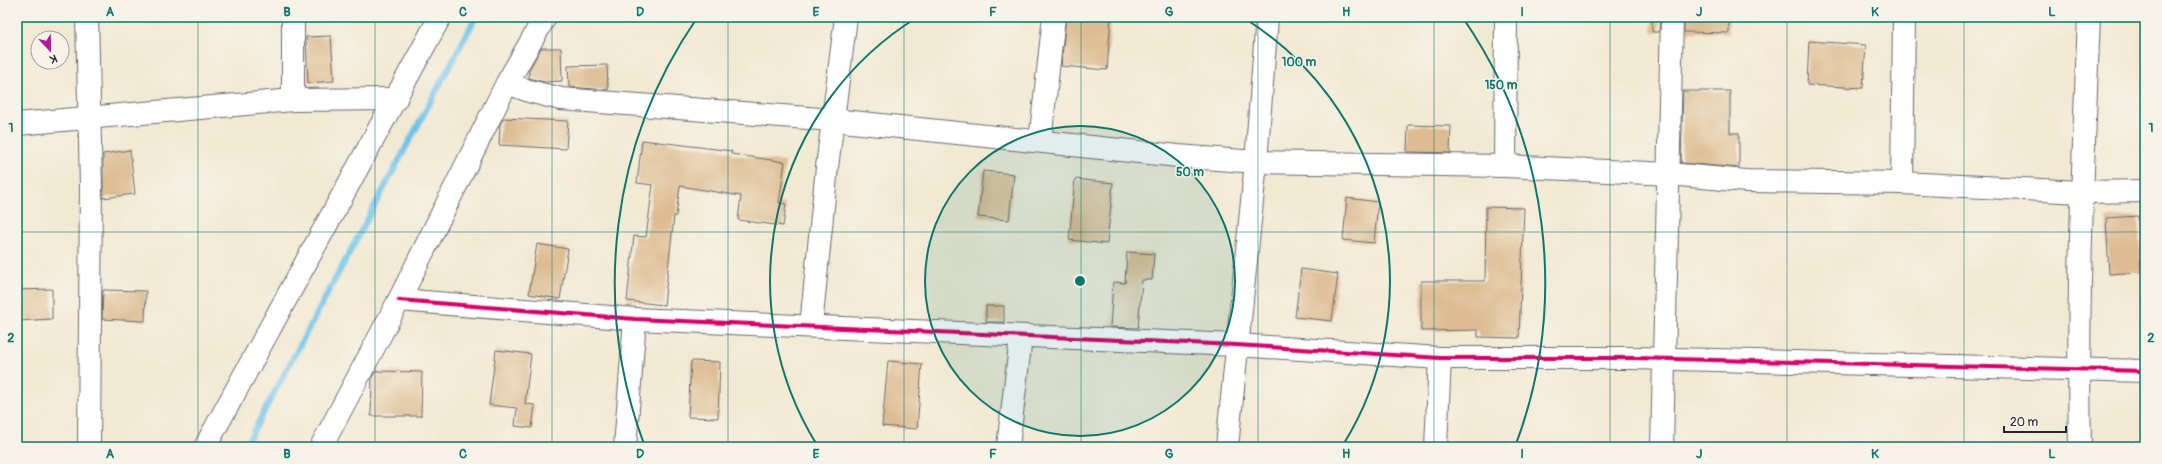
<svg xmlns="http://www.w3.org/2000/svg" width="2162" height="464" font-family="Pangolin,sans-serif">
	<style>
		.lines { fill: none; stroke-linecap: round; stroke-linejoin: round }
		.stream { stroke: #6ec3eb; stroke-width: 6 }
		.building { fill: #ddbc91 }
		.minor-casing { stroke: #6a6870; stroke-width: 24 }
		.minor { stroke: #fff; stroke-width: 22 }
		.cycleway-casing { stroke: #f7f3e8; stroke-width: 6 }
		.cycleway { stroke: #d6006c; stroke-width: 4 }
		.grid { fill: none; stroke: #0f766e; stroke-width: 1; stroke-opacity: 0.55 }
		.ring { fill: none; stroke: #0f766e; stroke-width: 2 }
		.centre { fill: #0f766e; stroke: #f7f3e8; stroke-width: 2 }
		.ring-label { font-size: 12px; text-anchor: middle; font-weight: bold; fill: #0f766e; stroke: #f7f3e8; stroke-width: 3; stroke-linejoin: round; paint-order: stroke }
		.neatline { fill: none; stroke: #0f766e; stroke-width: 1.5 }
		.grid-label { font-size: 13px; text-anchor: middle; font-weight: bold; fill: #0f766e }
	</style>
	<rect width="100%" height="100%" fill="#f7f3e8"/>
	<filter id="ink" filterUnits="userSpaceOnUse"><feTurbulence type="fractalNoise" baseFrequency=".025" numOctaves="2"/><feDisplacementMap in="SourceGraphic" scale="8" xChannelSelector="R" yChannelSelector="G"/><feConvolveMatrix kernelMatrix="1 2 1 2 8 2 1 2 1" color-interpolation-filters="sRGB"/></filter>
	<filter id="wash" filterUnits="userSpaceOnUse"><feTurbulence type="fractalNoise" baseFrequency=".012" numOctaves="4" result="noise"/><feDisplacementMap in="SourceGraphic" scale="16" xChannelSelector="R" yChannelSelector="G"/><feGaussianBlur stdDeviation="0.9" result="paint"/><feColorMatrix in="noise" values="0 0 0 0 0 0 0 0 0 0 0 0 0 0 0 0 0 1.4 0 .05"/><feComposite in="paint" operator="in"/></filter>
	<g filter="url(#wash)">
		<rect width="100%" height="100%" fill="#f1e9d2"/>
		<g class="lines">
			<path class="stream" d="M 245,447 L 476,17"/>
		</g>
		<g id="blocks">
			<g class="building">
				<path d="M 1066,17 L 1111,17 L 1107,70 L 1061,66 Z"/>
				<path d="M 1652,17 L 1660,17 L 1659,32 L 1652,32 Z"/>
				<path d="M 1684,17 L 1729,17 L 1729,33 L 1684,32 Z"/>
				<path d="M 331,36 L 334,81 L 308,83 L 306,37 Z"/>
				<path d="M 1809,41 L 1866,45 L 1863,88 L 1807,85 Z"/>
				<path d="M 541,48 L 561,48 L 562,81 L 544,82 L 529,78 L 529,70 Z"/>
				<path d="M 607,65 L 608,90 L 569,87 L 568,66 Z"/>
				<path d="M 1683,91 L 1730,91 L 1730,133 L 1739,133 L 1739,168 L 1681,163 Z"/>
				<path d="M 504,118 L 568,121 L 566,149 L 499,145 L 500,124 Z"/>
				<path d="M 1408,125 L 1451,126 L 1450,153 L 1407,152 Z"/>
				<path d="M 642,140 L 732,151 L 731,154 L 785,162 L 779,203 L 786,204 L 783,226 L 738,220 L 741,196 L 680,186 L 676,216 L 674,216 L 664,305 L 627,301 L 634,236 L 646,237 L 653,185 L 637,183 Z"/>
				<path d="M 130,150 L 135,194 L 103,198 L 103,154 Z"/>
				<path d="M 983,171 L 1014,174 L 1009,220 L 978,217 Z"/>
				<path d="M 1075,179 L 1113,183 L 1107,244 L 1069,240 Z"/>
				<path d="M 1347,198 L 1378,202 L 1374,243 L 1343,240 Z"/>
				<path d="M 1486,207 L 1524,208 L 1519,338 L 1478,337 L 1478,330 L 1421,331 L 1421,281 L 1485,281 Z"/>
				<path d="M 2138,216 L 2141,272 L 2109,274 L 2106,218 Z"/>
				<path d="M 537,244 L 568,249 L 560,299 L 529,294 Z"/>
				<path d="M 1127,252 L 1154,254 L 1152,280 L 1142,280 L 1138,328 L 1110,327 L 1113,282 L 1125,283 Z"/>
				<path d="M 1301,269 L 1338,274 L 1332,321 L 1295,317 Z"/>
				<path d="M 52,289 L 52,319 L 17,321 L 17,290 Z"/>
				<path d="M 103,290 L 146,291 L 145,321 L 102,319 Z"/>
				<rect x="986" y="306" width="18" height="16"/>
				<path d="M 496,350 L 531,354 L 525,404 L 535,405 L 532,428 L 515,426 L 517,408 L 489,405 Z"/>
				<path d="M 691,361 L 720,362 L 718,418 L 688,417 Z"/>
				<path d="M 888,361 L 922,364 L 917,429 L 882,426 Z"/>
				<path d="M 376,371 L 422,372 L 421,416 L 371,416 L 372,377 Z"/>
			</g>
		</g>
	</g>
	<g filter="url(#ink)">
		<use href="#blocks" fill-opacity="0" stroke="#6a6870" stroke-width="1"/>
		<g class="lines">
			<g class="minor-casing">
				<g id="minor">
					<path d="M 87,17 L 91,186 L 89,447"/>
					<path d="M 507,83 L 529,91 L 561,99 L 833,120 L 1178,156 L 1256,162 L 1505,166 L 1669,174 L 1746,181 L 1902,183 L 2082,192 L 2145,191"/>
					<path d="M 293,100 L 293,17"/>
					<path d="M 17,124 L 293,100 L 396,99"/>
					<path d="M 1040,141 L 1054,17"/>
					<path d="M 1505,166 L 1506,17"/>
					<path d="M 1902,183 L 1904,17"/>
					<path d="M 399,300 L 635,319 L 1236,345 L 1440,358 L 1633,358 L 2145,371"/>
					<path d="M 811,326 L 827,167 L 846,17"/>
					<path d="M 205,447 L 440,17"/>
					<path d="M 321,447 L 399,300 L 507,83 L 545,17"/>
					<path d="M 625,447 L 635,319"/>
					<path d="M 1008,447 L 1021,337"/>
					<path d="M 1227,447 L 1256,162 L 1267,17"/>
					<path d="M 1436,447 L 1440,358"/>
					<path d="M 1662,447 L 1672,17"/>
					<path d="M 2080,447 C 2077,304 2083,160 2089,17"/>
				</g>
			</g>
			<use href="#minor" class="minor"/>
			<g class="cycleway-casing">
				<path id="cycleway" d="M 399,300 L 635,319 L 1236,345 L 1440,358 L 1633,358 L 2145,371"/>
			</g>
			<use href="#cycleway" class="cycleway"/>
		</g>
	</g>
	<path class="grid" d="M 198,17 L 198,447M 375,17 L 375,447M 552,17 L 552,447M 728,17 L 728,447M 904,17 L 904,447M 1081,17 L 1081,447M 1258,17 L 1258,447M 1434,17 L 1434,447M 1610,17 L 1610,447M 1787,17 L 1787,447M 1964,17 L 1964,447M 17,232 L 2145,232"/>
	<circle cx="1080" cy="281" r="155" fill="#0f766e" fill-opacity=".12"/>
	<g class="ring">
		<circle cx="1080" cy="281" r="155"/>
		<path d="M817 445A310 310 0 0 1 916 18M1244 18A310 310 0 0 1 1343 445"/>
		<path d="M644 444A465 465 0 0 1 697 18M1463 18A465 465 0 0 1 1516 444"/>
	</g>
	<circle cx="1080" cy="281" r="6" class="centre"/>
	<g class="ring-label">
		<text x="1299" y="66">100 m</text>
		<text x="1501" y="89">150 m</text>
		<text x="1190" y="176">50 m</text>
	</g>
	<rect width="2162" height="464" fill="none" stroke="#f7f3e8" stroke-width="44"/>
	<g transform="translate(50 50) rotate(158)"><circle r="19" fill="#f7f3e8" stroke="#a29fa3"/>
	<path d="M0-3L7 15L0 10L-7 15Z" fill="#b5179e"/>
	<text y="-6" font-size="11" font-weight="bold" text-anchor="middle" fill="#22223b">K</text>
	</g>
	<path d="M2004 426v6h62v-6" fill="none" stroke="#22223b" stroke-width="2"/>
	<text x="2010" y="426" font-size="12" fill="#22223b" stroke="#f7f3e8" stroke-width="3" paint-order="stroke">20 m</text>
	<rect x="22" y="22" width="2118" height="420" class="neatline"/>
	<g class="grid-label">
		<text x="110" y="16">A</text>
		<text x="287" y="16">B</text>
		<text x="463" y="16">C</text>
		<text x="640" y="16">D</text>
		<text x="816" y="16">E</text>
		<text x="993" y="16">F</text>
		<text x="1169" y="16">G</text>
		<text x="1346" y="16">H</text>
		<text x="1522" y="16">I</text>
		<text x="1699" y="16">J</text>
		<text x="1875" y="16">K</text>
		<text x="2052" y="16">L</text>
		<text x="11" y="132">1</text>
		<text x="2151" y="132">1</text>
		<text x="11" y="342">2</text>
		<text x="2151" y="342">2</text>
		<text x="110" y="458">A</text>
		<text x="287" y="458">B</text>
		<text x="463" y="458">C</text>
		<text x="640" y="458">D</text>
		<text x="816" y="458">E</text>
		<text x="993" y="458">F</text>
		<text x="1169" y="458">G</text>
		<text x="1346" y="458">H</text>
		<text x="1522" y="458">I</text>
		<text x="1699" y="458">J</text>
		<text x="1875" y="458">K</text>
		<text x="2052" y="458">L</text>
	</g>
</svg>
